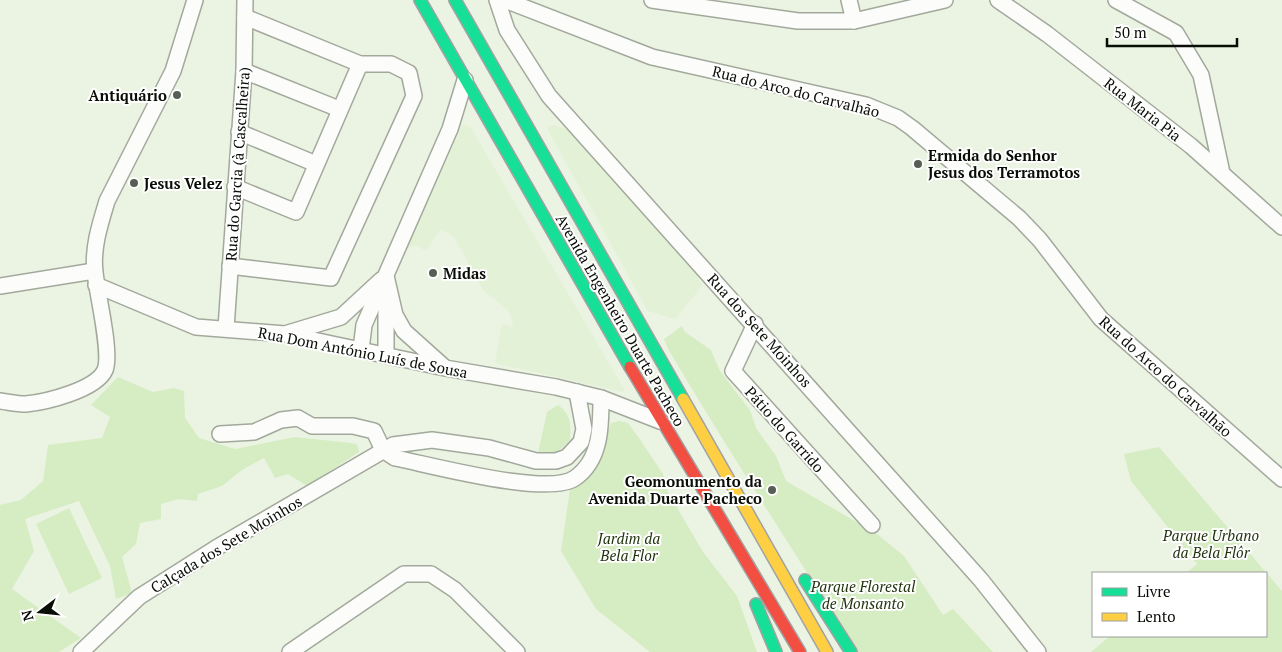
<svg xmlns="http://www.w3.org/2000/svg" width="1282" height="652" font-family="'PT Serif',serif">
	<style>
		.built { fill: #e3f1d6 }
		.green { fill: #d6ecc3 }
		.lines { fill: none; stroke-linecap: round; stroke-linejoin: round }
		.street-casing { stroke: #a2a99c; stroke-width: 18 }
		.fast-casing { stroke: #a1a2a3; stroke-width: 14 }
		.slow-casing { stroke: #a1a2a3; stroke-width: 14 }
		.jam-casing { stroke: #a1a2a3; stroke-width: 14 }
		.street { stroke: #fcfdfb; stroke-width: 15 }
		.fast { stroke: #16e098; stroke-width: 11 }
		.slow { stroke: #ffcf43; stroke-width: 11 }
		.jam { stroke: #f24e42; stroke-width: 11 }
		.poi-dot { fill: #575e53; stroke: #fff; stroke-width: 2 }
		.labels { text-anchor: middle; dominant-baseline: central; stroke-width: 4; stroke-linejoin: round; paint-order: stroke }
		.street-label { font-size: 15px; fill: #080d05; stroke: #fff }
		.poi-label { font-size: 15px; font-weight: bold; fill: #080d05; stroke: #fff; text-anchor: start }
		.park-label { font-size: 15px; font-style: italic; fill: #1f300b; stroke: #fff }
	</style>
	<rect width="100%" height="100%" fill="#ebf4e3"/>
	<g class="built">
		<path d="M 463,124 L 471,128 L 624,389 L 623,392 L 495,363 L 502,324 L 512,327 L 513,322 L 508,310 L 483,290 L 454,237 L 441,229 L 426,251 L 415,245 L 405,250 Z"/>
		<path d="M 553,125 L 575,131 L 691,259 L 702,286 L 675,319 L 648,311 L 547,128 Z"/>
	</g>
	<g class="green">
		<path d="M 682,326 L 685,332 L 711,350 L 720,371 L 750,410 L 756,428 L 776,456 L 786,481 L 877,534 L 904,556 L 943,615 L 953,609 L 993,652 L 857,652 C 794,551 729,452 668,349 L 664,339 Z"/>
		<path d="M 118,377 L 153,392 L 174,388 L 184,391 L 185,418 L 199,438 L 235,449 L 295,437 L 351,443 L 357,444 L 359,452 L 307,486 L 288,474 L 275,478 L 264,458 L 242,470 L 222,486 L 198,494 L 197,501 L 178,499 L 161,504 L 161,519 L 140,523 L 136,544 L 122,557 L 132,593 L 116,599 L 110,566 L 79,501 L 25,519 L 34,551 L 12,589 L 81,638 L 59,652 L 0,652 L 0,505 L 21,500 L 43,481 L 48,445 L 102,438 L 110,417 L 91,405 Z"/>
		<path d="M 558,405 C 571,414 571,425 570,440 C 559,450 554,458 538,453 L 547,412 Z"/>
		<path d="M 619,421 L 628,423 L 641,441 L 663,474 L 668,492 L 703,552 L 737,596 L 757,652 L 650,652 L 596,609 L 561,551 L 570,489 L 594,469 L 611,423 Z"/>
		<path d="M 1159,447 L 1282,591 L 1282,652 L 1091,652 L 1110,636 L 1266,636 L 1266,573 L 1186,573 L 1197,564 L 1131,481 L 1124,454 Z"/>
		<path d="M 69,508 L 102,578 L 69,594 L 36,524 Z"/>
	</g>
	<g class="lines">
		<g class="street-casing">
			<g id="street">
				<path d="M 497,0 L 507,30 L 549,96 L 981,580 L 1038,652"/>
				<path d="M 505,0 L 652,57 L 866,105 L 898,118 L 912,128 L 1019,218 L 1040,240 L 1101,319 L 1282,479"/>
				<path d="M 652,0 L 798,21 L 854,21 L 945,0"/>
				<path d="M 849,0 L 854,21"/>
				<path d="M 998,0 L 1047,34 L 1191,146 L 1282,227"/>
				<path d="M 1116,0 L 1176,33 L 1201,75 L 1222,173"/>
				<path d="M 244,71 L 339,109"/>
				<path d="M 239,132 L 316,164"/>
				<path d="M 235,187 L 296,212 L 360,64"/>
				<path d="M 230,266 L 331,278 L 414,96 L 409,73 L 391,64 L 360,64 L 245,17"/>
				<path d="M 386,276 L 395,315 L 404,331 L 443,366"/>
				<path d="M 96,285 L 196,327 L 285,334 L 445,368 L 556,387 L 601,398 L 660,421"/>
				<path d="M 0,286 L 94,271"/>
				<path d="M 755,324 L 733,371 L 872,525"/>
				<path d="M 226,328 L 244,71 L 245,0"/>
				<path d="M 288,333 L 341,317 L 381,280"/>
				<path d="M 361,349 L 364,325 L 450,129 L 465,80"/>
				<path d="M 386,355 L 386,301"/>
				<path d="M 0,401 C 8,402 18,404 26,404 C 46,402 96,390 105,370 C 112,353 97,294 95,272 C 92,249 100,224 107,201 L 173,71 L 195,0"/>
				<path d="M 220,434 L 254,432 L 281,420 L 298,418 L 312,426 L 353,426 L 374,431 L 383,450 L 395,458 C 431,465 548,497 575,478 C 601,460 601,426 601,398"/>
				<path d="M 81,652 L 139,597 L 216,548 L 393,445 L 432,440 L 489,448 L 536,461 L 556,461 L 567,457 L 581,442 L 584,429 L 577,392"/>
				<path d="M 290,652 L 404,574 L 431,574 L 455,590 L 517,652"/>
			</g>
		</g>
		<g class="fast-casing">
			<g id="fast">
				<path d="M 420,0 L 630,367"/>
				<path d="M 455,0 L 683,399"/>
				<path d="M 805,580 L 851,652"/>
				<path d="M 756,604 L 776,652"/>
			</g>
		</g>
		<g class="slow-casing">
			<path id="slow" d="M 683,399 L 827,652"/>
		</g>
		<g class="jam-casing">
			<path id="jam" d="M 630,367 L 800,652"/>
		</g>
		<use href="#street" class="street"/>
		<use href="#fast" class="fast"/>
		<use href="#slow" class="slow"/>
		<use href="#jam" class="jam"/>
	</g>
	<g class="poi-dot">
		<circle cx="177" cy="95" r="5"/>
		<circle cx="918" cy="164" r="5"/>
		<circle cx="134" cy="183" r="5"/>
		<circle cx="433" cy="273" r="5"/>
		<circle cx="772" cy="490" r="5"/>
	</g>
	<g class="labels">
		<g class="street-label">
			<text transform="translate(796 91) rotate(14)">Rua do Arco do Carvalhão</text>
			<text transform="translate(1143 109) rotate(38)">Rua Maria Pia</text>
			<text transform="translate(237 164) rotate(-86)">Rua do Garcia (à Cascalheira)</text>
			<text transform="translate(621 320) rotate(60)">Avenida Engenheiro Duarte Pacheco</text>
			<text transform="translate(760 330) rotate(48)">Rua dos Sete Moinhos</text>
			<text transform="translate(363 352) rotate(11)">Rua Dom António Luís de Sousa</text>
			<text transform="translate(1166 376) rotate(42)">Rua do Arco do Carvalhão</text>
			<text transform="translate(785 429) rotate(48)">Pátio do Garrido</text>
			<text transform="translate(226 544) rotate(-31)">Calçada dos Sete Moinhos</text>
		</g>
		<g class="poi-label">
			<text x="167" y="95" text-anchor="end">Antiquário</text>
			<text x="928" y="155">Ermida do Senhor<tspan x="928" dy="17">Jesus dos Terramotos</tspan></text>
			<text x="144" y="183">Jesus Velez</text>
			<text x="443" y="273">Midas</text>
			<text x="762" y="481" text-anchor="end">Geomonumento da<tspan x="762" dy="17">Avenida Duarte Pacheco</tspan></text>
		</g>
		<g class="park-label">
			<text x="1211" y="535">Parque Urbano<tspan x="1211" dy="17">da Bela Flôr</tspan></text>
			<text x="629" y="538">Jardim da<tspan x="629" dy="17">Bela Flor</tspan></text>
			<text x="863" y="586">Parque Florestal<tspan x="863" dy="17">de Monsanto</tspan></text>
		</g>
	</g>
	<rect x="1092" y="572" width="175" height="65" fill="#ffffff" stroke="#9c9e9b"/>
	<rect x="1102" y="588" width="25" height="8" fill="#16e098" stroke="#9c9e9b"/>
	<text x="1137" y="597" font-size="15" fill="#080d05">Livre</text>
	<rect x="1102" y="613" width="25" height="8" fill="#ffcf43" stroke="#9c9e9b"/>
	<text x="1137" y="622" font-size="15" fill="#080d05">Lento</text>
	<g transform="translate(40 612) rotate(254)" stroke="#ffffff" stroke-width="4" paint-order="stroke">
	<path d="M0-4L9 19L0 12L-9 19Z" fill="#080d05"/>
	<text y="-8" font-size="14" font-weight="bold" text-anchor="middle" fill="#080d05">N</text>
	</g>
	<path d="M1107 38v8h130v-8" fill="none" stroke="#080d05" stroke-width="2.5"/>
	<text x="1114" y="38" font-size="15" fill="#080d05" stroke="#ffffff" stroke-width="4" paint-order="stroke">50 m</text>
</svg>
